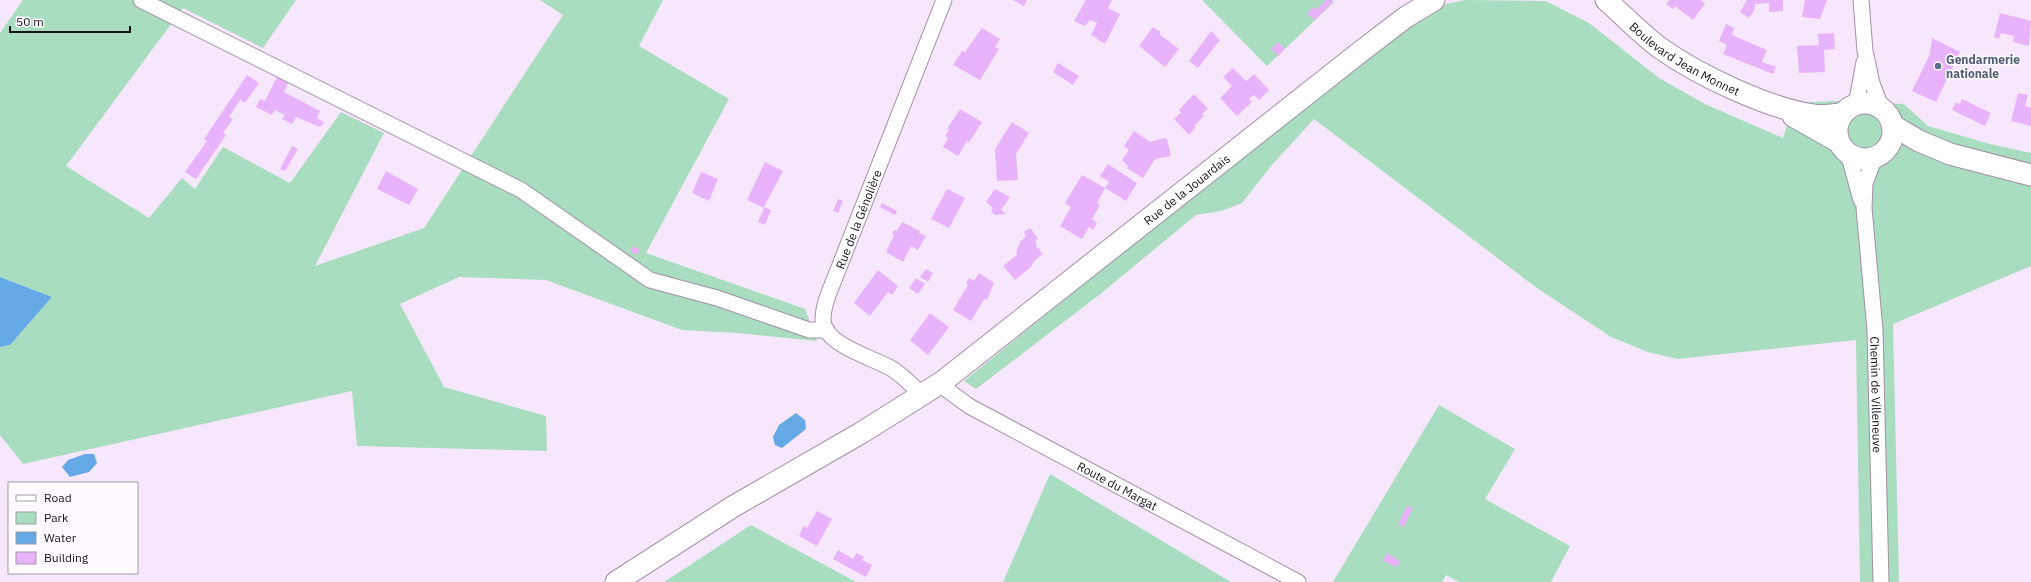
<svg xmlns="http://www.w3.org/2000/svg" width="2031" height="582" font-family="'IBM Plex Sans',sans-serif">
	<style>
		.green { fill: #a8ddbf }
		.water { fill: #64a9e6 }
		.building { fill: #e9b3fb }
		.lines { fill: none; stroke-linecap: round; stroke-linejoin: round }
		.street-casing { stroke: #a28fa8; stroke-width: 17 }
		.secondary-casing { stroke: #a28fa8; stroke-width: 23 }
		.street { stroke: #fff; stroke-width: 15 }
		.secondary { stroke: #fff; stroke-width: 21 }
		.service-dot { fill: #5c6f8a; stroke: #fefaff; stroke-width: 1.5 }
		.labels { text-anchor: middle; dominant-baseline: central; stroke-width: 3; stroke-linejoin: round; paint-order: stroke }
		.street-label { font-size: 12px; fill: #17111a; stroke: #fefaff }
		.service-label { font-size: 12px; font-weight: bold; fill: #4e5e75; stroke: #fefaff; text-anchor: start }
	</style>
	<rect width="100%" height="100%" fill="#f7e7fd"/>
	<g class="green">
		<path d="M 23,0 L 296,0 L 263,48 L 183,8 L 66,166 L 149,218 L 182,178 L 195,189 L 223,147 L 290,183 L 341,112 L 384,133 L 315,266 L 424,228 L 563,15 L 540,0 L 663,0 L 639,46 L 729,99 L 646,253 L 805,309 L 817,341 L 737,333 L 682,330 L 546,280 L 459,277 L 400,304 L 444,387 L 546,416 L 547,451 L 357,446 L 352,391 L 23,464 L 0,435 L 0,347 L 10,345 L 52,297 L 0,277 L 0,33 Z"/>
		<path d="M 1202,0 L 1332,0 L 1334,2 L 1267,66 Z"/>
		<path d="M 1465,0 L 1546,1 L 1589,23 L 1659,78 L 1705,104 L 1783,138 L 1794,103 L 1835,101 L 1904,104 L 1928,126 L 1990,144 L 2031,153 L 2031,266 L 1893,324 L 1899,582 L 1860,582 L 1856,340 L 1677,359 L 1648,352 L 1611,337 L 1537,288 L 1314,119 L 1271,166 L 1242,203 L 1221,211 L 1196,215 L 1099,295 L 976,389 L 964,381 L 1265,137 L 1390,41 L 1446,4 Z"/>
		<path d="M 1439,405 L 1515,449 L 1485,499 L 1570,546 L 1551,582 L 1459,582 L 1446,575 L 1442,582 L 1333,582 Z"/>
		<path d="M 1050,474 L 1231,582 L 1003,582 Z"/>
		<path d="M 751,525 L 856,582 L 664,582 Z"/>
	</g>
	<g class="water">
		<path d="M 0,277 L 52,297 L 10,345 L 0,347 Z"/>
		<path d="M 796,413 L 805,420 L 806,429 L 782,448 L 775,445 L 773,437 L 779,425 Z"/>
		<path d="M 85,454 L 94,454 L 97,463 L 89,472 L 70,477 L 62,467 L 68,460 Z"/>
	</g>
	<g class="building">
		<path d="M 1013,0 L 1027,0 L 1024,6 Z"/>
		<path d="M 1086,0 L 1112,0 L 1108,8 L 1120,14 L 1105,44 L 1091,35 L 1097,23 L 1090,20 L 1085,26 L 1074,21 Z"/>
		<path d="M 1326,0 L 1331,0 L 1333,2 L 1315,20 L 1307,14 L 1314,7 L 1317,9 Z"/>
		<path d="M 1669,0 L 1701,0 L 1705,4 L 1693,20 L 1675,6 L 1673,9 L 1666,4 Z"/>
		<path d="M 1747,0 L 1783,0 L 1783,11 L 1769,12 L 1769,3 L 1755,4 L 1755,9 L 1749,18 L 1740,12 Z"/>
		<path d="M 1805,0 L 1827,0 L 1820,19 L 1802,17 Z"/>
		<path d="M 2000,13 L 2031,21 L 2029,46 L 2013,42 L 2014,36 L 2001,33 L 1999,39 L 1994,37 Z"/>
		<path d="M 1726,24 L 1734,28 L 1732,35 L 1767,50 L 1762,62 L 1776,67 L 1773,74 L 1723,54 L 1727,45 L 1719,41 Z"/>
		<path d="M 1153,27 L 1161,32 L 1159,34 L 1179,49 L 1165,67 L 1139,46 Z"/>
		<path d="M 982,28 L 1000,39 L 995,47 L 999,49 L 980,80 L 953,65 L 959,56 L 962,51 L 965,52 Z"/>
		<path d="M 1211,31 L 1220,40 L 1198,68 L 1189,61 Z"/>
		<path d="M 1834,33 L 1835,49 L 1824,50 L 1825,72 L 1799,73 L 1797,46 L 1819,45 L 1818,34 Z"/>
		<path d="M 1932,38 L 1960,52 L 1936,102 L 1912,91 L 1930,54 Z"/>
		<path d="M 1278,42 L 1285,49 L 1278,56 L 1271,49 Z"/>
		<path d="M 1058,63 L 1079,76 L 1073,85 L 1053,72 Z"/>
		<path d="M 1233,68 L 1246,81 L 1254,74 L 1269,90 L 1259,100 L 1254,95 L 1249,99 L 1252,102 L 1237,116 L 1220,98 L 1232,86 L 1223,77 Z"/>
		<path d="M 247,75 L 259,83 L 245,103 L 240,100 L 229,117 L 233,119 L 223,133 L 226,135 L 196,179 L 185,172 L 207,141 L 204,139 Z"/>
		<path d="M 277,77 L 288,83 L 284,92 L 320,111 L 317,118 L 324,122 L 320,127 L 296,117 L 292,124 L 282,119 L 285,115 L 275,110 L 272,115 L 256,107 L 260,99 L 265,101 Z"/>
		<path d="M 2018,93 L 2028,95 L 2025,106 L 2031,108 L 2031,126 L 2011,121 Z"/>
		<path d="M 1194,94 L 1208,109 L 1202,114 L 1204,116 L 1194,126 L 1196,127 L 1189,135 L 1174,119 L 1181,113 L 1179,110 Z"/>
		<path d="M 1962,99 L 1991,113 L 1985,126 L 1952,110 L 1956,102 L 1960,104 Z"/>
		<path d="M 960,109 L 982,122 L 969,143 L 967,141 L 958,156 L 943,147 L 948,138 L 945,136 L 949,130 L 947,129 Z"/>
		<path d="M 1012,122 L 1029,133 L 1016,154 L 1018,180 L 997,181 L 995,149 Z"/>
		<path d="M 1134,131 L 1150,142 L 1165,138 L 1167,139 L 1171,156 L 1155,159 L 1143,178 L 1127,168 L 1128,166 L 1122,160 L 1129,150 L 1124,146 Z"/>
		<path d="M 292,146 L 298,149 L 285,171 L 280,169 Z"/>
		<path d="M 765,162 L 783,171 L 764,207 L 771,210 L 765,225 L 758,222 L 764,208 L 747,200 Z"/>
		<path d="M 1108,164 L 1137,183 L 1126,201 L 1105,188 L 1097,203 L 1100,205 L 1092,219 L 1097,223 L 1093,230 L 1089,227 L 1082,239 L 1060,226 L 1071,207 L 1065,203 L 1082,175 L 1105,188 L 1109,182 L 1100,176 Z"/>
		<path d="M 386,171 L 418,189 L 409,205 L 377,189 Z"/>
		<path d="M 701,172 L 718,179 L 709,201 L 692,193 Z"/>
		<path d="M 947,189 L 965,198 L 949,228 L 931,219 Z"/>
		<path d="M 995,189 L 1010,197 L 1001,210 L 1006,214 L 995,215 L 991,211 L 993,208 L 986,202 Z"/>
		<path d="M 838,199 L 843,201 L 838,213 L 833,211 Z"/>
		<path d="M 882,203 L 897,211 L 895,215 L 880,207 Z"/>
		<path d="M 902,222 L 920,231 L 919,233 L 926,236 L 918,250 L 911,246 L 903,262 L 886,252 L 894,235 L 892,234 L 894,230 L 897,231 Z"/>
		<path d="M 1030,228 L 1038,238 L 1036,240 L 1036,246 L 1043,254 L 1035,260 L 1031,267 L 1015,280 L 1003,266 L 1017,255 L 1016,253 L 1020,242 L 1026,236 L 1024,232 Z"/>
		<path d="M 634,246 L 640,250 L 636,255 L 630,251 Z"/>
		<path d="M 926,269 L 933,273 L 928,282 L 920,277 Z"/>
		<path d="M 878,270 L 898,286 L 892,295 L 888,292 L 870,316 L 854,303 Z"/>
		<path d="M 979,273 L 994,283 L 987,300 L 984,299 L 971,321 L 953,310 L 968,285 L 966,283 L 969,278 L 974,281 Z"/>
		<path d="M 916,278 L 925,284 L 918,294 L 909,288 Z"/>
		<path d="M 930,313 L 949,327 L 928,355 L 910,340 Z"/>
		<path d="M 1407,506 L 1413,508 L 1404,527 L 1398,524 Z"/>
		<path d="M 817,511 L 832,519 L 817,546 L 799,536 L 803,526 L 807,528 Z"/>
		<path d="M 838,550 L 853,559 L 856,553 L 864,557 L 862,560 L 872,565 L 866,577 L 833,559 Z"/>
		<path d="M 1387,553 L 1400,561 L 1397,567 L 1383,561 Z"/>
	</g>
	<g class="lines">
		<g class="street-casing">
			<g id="street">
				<path d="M 141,0 L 521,190 L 650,280 L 717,298 L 809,330 L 827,330"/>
				<path d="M 1861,0 L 1865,51 L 1872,83 L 1882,110"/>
				<path d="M 1856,105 L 1864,62"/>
				<path d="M 1848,153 L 1861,200"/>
				<path id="s1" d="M 1875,157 L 1865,183 L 1864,208 L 1875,330 L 1881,582"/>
				<path id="s2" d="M 942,382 L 946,389 L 969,406 L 1298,582"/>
				<path id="s3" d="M 922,395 C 913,386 904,377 894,370 C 876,358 824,346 823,320 C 823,303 832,286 838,270 L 944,0"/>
			</g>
		</g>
		<g class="secondary-casing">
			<g id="secondary">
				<path id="s4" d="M 1606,0 C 1624,16 1641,34 1660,48 C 1698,75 1767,108 1813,115 C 1822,117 1833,114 1843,114"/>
				<circle cx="1865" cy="131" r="28"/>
				<path d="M 1793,116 L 1839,142"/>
				<path d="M 1892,125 L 1919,141 L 1950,154 L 2031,175"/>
				<path id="s5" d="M 616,582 L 734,506 L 861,433 L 942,382 L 1364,49 L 1406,17 L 1434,0"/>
			</g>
		</g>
		<use href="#street" class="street"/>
		<use href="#secondary" class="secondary"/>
	</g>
	<circle class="service-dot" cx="1938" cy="66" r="4"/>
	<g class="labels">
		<g class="street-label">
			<text stroke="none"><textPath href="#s4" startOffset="99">Boulevard Jean Monnet</textPath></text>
			<text stroke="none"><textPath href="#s5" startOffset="694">Rue de la Jouardais</textPath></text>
			<text stroke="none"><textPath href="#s3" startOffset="235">Rue de la Génolière</textPath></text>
			<text stroke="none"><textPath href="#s1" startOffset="240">Chemin de Villeneuve</textPath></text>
			<text stroke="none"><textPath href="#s2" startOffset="205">Route du Margat</textPath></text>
		</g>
		<g class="service-label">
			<text x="1946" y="59">Gendarmerie<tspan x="1946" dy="14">nationale</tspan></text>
		</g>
	</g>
	<rect x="8" y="482" width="130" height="92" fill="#fefaff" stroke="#a29da3"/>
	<rect x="16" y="495" width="20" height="6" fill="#ffffff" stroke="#a29da3"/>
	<text x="44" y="502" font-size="12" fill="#17111a">Road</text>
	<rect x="16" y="512" width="20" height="12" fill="#a8ddbf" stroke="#a29da3"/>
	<text x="44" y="522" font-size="12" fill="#17111a">Park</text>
	<rect x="16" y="532" width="20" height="12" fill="#64a9e6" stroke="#a29da3"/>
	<text x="44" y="542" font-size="12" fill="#17111a">Water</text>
	<rect x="16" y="552" width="20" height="12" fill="#e9b3fb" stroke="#a29da3"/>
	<text x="44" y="562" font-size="12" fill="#17111a">Building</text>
	<path d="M10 26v6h120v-6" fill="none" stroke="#17111a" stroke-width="2"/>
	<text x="16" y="26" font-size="12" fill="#17111a" stroke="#fefaff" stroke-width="3" paint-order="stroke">50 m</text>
</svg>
